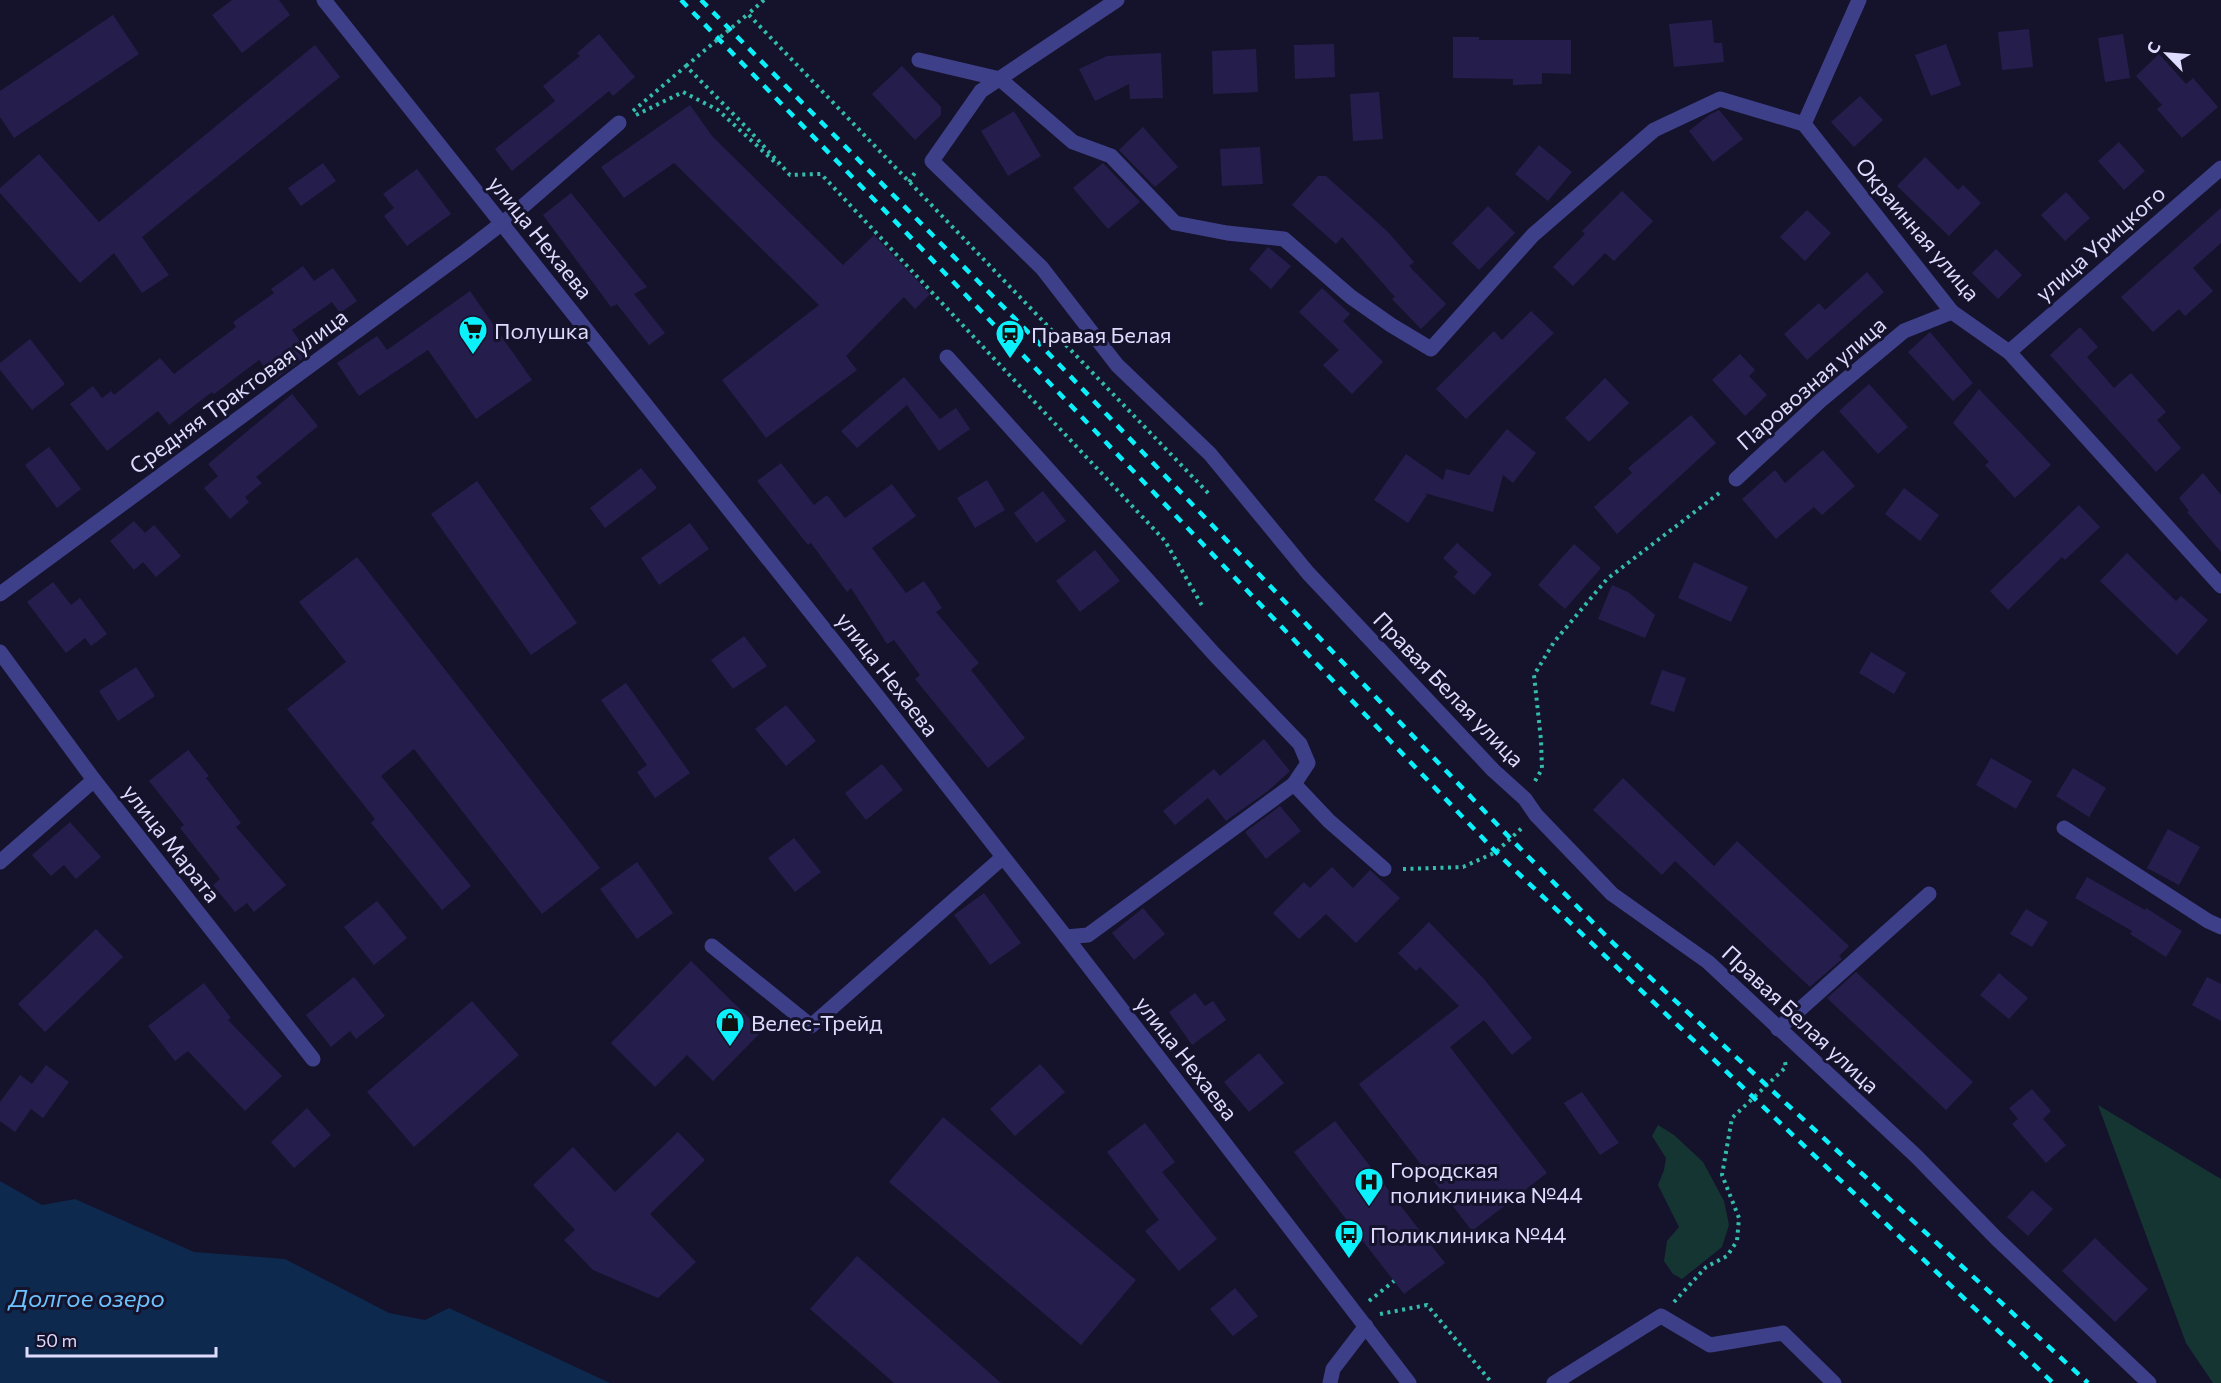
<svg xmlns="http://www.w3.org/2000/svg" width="2221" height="1383" font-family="Commissioner,sans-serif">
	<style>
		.green { fill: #153532 }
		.water { fill: #0e294e }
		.building { fill: #251e4c }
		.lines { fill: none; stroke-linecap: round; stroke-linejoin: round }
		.path { stroke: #33bcac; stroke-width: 4; stroke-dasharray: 3 4.5; stroke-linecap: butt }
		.minor { stroke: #3e3f89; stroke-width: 15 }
		.rail { stroke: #0bf0fb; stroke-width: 4.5; stroke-dasharray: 9 8; stroke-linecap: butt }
		.path-bridge { stroke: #33bcac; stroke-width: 4; stroke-dasharray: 3 4.5; stroke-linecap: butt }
		.labels { text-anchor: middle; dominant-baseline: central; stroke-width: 6; stroke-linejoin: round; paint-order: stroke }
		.street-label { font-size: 22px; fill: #dedcfe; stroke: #15122b }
		.poi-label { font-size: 22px; fill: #dedcfe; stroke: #15122b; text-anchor: start }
		.water-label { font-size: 24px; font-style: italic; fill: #6cc2fd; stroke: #15122b }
	</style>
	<rect width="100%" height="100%" fill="#15122b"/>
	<g class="green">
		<path d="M 2098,1105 L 2221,1179 L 2221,1383 L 2213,1383 L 2186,1343 Z"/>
		<path d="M 1658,1125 L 1674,1135 L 1703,1162 L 1724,1201 L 1729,1225 L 1722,1247 L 1682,1279 L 1673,1274 L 1664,1261 L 1667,1241 L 1679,1227 L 1658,1185 L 1664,1170 L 1666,1158 L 1652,1136 Z"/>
	</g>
	<path class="water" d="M 0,1181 L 42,1205 L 75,1199 L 194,1252 L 285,1259 L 389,1313 L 425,1320 L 449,1308 L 610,1383 L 0,1383 Z"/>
	<g class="building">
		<path d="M 232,0 L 279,0 L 290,15 L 242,53 L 212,15 Z"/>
		<path d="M 113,15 L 139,54 L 14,138 L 0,117 L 0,91 Z"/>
		<path d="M 1712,20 L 1714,43 L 1722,43 L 1724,62 L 1674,67 L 1669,24 Z"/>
		<path d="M 2029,29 L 2033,67 L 2002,70 L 1998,32 Z"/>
		<path d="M 599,34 L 635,77 L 613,96 L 609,91 L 512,171 L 495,149 L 555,101 L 543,86 L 580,56 L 577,53 Z"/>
		<path d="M 2123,34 L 2130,78 L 2105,82 L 2098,38 Z"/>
		<path d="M 1453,37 L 1479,37 L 1479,40 L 1571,40 L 1571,74 L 1542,73 L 1542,84 L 1513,85 L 1513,79 L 1453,78 Z"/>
		<path d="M 1334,44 L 1335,77 L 1295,79 L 1294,45 Z"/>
		<path d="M 1946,44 L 1961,85 L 1931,96 L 1915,55 Z"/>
		<path d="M 315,45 L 340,77 L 142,237 L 169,275 L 142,293 L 114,253 L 80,283 L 0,193 L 0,188 L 39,154 L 99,222 Z"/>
		<path d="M 1256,49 L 1258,92 L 1213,94 L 1212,51 Z"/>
		<path d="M 1161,53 L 1163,98 L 1130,99 L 1129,84 L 1095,101 L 1079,69 L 1107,56 Z"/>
		<path d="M 2159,54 L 2186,84 L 2193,78 L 2218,107 L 2182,138 L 2157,109 L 2162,105 L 2136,76 Z"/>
		<path d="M 902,66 L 941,107 L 941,115 L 915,140 L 872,94 Z"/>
		<path d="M 1379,92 L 1383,139 L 1353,141 L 1350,94 Z"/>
		<path d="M 1860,96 L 1883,120 L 1854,147 L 1831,122 Z"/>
		<path d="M 690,105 L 712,136 L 843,265 L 874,235 L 930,294 L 915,309 L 904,297 L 846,356 L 857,370 L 766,438 L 722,380 L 819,305 L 674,163 L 624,198 L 601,167 Z"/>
		<path d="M 1719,110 L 1743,139 L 1713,162 L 1689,131 L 1709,115 Z"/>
		<path d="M 1014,111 L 1041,156 L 1008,176 L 981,131 Z"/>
		<path d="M 1143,127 L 1178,167 L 1155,187 L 1119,150 Z"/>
		<path d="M 2119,142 L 2145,171 L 2124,190 L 2098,161 Z"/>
		<path d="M 1539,145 L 1572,172 L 1548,201 L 1515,174 Z"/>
		<path d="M 1260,147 L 1263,184 L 1222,186 L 1220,149 Z"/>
		<path d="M 1925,157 L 1958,190 L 1963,185 L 1981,203 L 1949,236 L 1897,186 Z"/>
		<path d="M 323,163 L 336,181 L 301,206 L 288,188 Z"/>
		<path d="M 1103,163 L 1140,202 L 1108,229 L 1073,188 Z"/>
		<path d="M 417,169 L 451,214 L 407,246 L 384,216 L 394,208 L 383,194 Z"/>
		<path d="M 1318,176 L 1326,176 L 1388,232 L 1414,262 L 1409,266 L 1446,304 L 1421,329 L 1392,299 L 1395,297 L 1342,237 L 1336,244 L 1292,205 Z"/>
		<path d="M 1622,191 L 1653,221 L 1614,261 L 1605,253 L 1573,286 L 1553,267 L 1585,234 L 1582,231 Z"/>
		<path d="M 2066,192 L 2090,218 L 2065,241 L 2041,215 Z"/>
		<path d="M 571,193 L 647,287 L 634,294 L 665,333 L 649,345 L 617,304 L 611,307 L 543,215 Z"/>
		<path d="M 1488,206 L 1515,233 L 1479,270 L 1452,243 Z"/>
		<path d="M 2221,208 L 2221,243 L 2193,268 L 2213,291 L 2185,316 L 2179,309 L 2153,332 L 2121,297 Z"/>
		<path d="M 1807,210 L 1831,233 L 1805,261 L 1780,237 Z"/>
		<path d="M 1268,247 L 1291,266 L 1271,289 L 1249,269 Z"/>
		<path d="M 1996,249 L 2022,275 L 1998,299 L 1972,273 Z"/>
		<path d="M 303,266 L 314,281 L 333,268 L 357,301 L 340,313 L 332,302 L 292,330 L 309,354 L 274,380 L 259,360 L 214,394 L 212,392 L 169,425 L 158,411 L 107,451 L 70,404 L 93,386 L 102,398 L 111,391 L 114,395 L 160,358 L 174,374 L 236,327 L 233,322 L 274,293 L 271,289 Z"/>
		<path d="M 1867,272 L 1884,292 L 1807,360 L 1784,334 L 1819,303 L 1825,310 Z"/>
		<path d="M 1322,288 L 1350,314 L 1343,321 L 1383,362 L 1352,394 L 1323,365 L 1339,350 L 1299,312 Z"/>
		<path d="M 470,291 L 532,380 L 476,419 L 428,350 L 359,396 L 337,363 L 377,336 L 387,350 Z"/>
		<path d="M 1531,311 L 1554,333 L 1466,419 L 1436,389 L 1494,331 L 1502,340 Z"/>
		<path d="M 2080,327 L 2098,347 L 2087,357 L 2114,388 L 2131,373 L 2166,412 L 2157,420 L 2181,448 L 2156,472 L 2050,355 Z"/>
		<path d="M 1930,332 L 1973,383 L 1953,401 L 1908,352 Z"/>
		<path d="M 30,339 L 65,384 L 32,410 L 0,370 L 0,363 Z"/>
		<path d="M 1740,354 L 1755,370 L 1749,376 L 1767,395 L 1745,416 L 1712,380 Z"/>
		<path d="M 904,377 L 940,419 L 956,408 L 970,429 L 939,451 L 907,405 L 857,448 L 841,431 Z"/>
		<path d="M 1605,378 L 1629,403 L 1589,442 L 1565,418 Z"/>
		<path d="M 1869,384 L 1908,427 L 1878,454 L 1839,411 Z"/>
		<path d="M 1979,389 L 2051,465 L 2015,498 L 1985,465 L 1989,462 L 1953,423 Z"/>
		<path d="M 292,394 L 318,426 L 256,477 L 262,483 L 245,497 L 249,502 L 230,519 L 204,488 L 218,476 L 208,464 Z"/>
		<path d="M 1691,415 L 1716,443 L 1617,534 L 1594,507 L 1632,473 L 1628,468 Z"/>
		<path d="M 1507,429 L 1536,453 L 1513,483 L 1503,475 L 1493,512 L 1424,493 L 1427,495 L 1408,523 L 1374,500 L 1406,454 L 1443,480 L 1446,469 L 1469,475 Z"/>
		<path d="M 49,447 L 81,489 L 57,508 L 25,465 Z"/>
		<path d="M 1823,450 L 1855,486 L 1822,515 L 1814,507 L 1776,539 L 1742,499 L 1775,470 L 1785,483 Z"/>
		<path d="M 781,463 L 814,505 L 827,495 L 845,518 L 892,484 L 916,516 L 872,548 L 906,593 L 924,581 L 942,608 L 936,612 L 979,663 L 971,670 L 1025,738 L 988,768 L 915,679 L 920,675 L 894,640 L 887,644 L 851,588 L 847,592 L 811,543 L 808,545 L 757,481 Z"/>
		<path d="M 641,468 L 657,488 L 605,528 L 590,508 Z"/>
		<path d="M 2203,473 L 2221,495 L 2221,552 L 2187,512 L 2189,511 L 2179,498 Z"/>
		<path d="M 987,480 L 1005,510 L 975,528 L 957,498 Z"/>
		<path d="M 477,481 L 577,623 L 531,655 L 431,514 Z"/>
		<path d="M 1904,488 L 1939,515 L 1920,541 L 1885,514 Z"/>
		<path d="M 1043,491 L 1066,521 L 1036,543 L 1014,513 Z"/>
		<path d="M 2079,505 L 2100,527 L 2065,560 L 2062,557 L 2008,610 L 1990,591 Z"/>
		<path d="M 134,521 L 145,533 L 154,525 L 181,556 L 156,577 L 143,562 L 134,570 L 110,541 Z"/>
		<path d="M 690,523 L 709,549 L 659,585 L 641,558 Z"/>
		<path d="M 1457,543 L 1492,574 L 1474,595 L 1454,577 L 1458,572 L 1443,558 Z"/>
		<path d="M 1574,544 L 1601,568 L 1565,609 L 1538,585 Z"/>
		<path d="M 1095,550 L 1120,581 L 1080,612 L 1056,581 Z"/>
		<path d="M 2127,553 L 2176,601 L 2181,596 L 2208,620 L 2177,655 L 2100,581 Z"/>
		<path d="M 357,557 L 600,868 L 542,914 L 414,749 L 381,776 L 471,886 L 442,910 L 371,823 L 375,819 L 287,709 L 346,662 L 299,602 Z"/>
		<path d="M 1694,562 L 1748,587 L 1731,622 L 1678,598 Z"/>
		<path d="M 53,582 L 71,605 L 80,598 L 107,634 L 91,646 L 85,638 L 66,653 L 27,602 Z"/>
		<path d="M 1612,585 L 1628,592 L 1655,615 L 1645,638 L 1598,619 Z"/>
		<path d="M 744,636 L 767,666 L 733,689 L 711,660 Z"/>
		<path d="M 1871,652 L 1906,673 L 1894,694 L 1859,673 Z"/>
		<path d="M 136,667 L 155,696 L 118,721 L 99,691 Z"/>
		<path d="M 1662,670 L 1686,678 L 1674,712 L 1650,704 Z"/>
		<path d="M 626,683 L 690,773 L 655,798 L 637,772 L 647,765 L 601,700 Z"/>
		<path d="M 786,705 L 816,741 L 786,766 L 755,729 Z"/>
		<path d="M 1264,739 L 1290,771 L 1268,791 L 1226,821 L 1208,798 L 1175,825 L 1163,811 L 1214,769 L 1220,776 Z"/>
		<path d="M 188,750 L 209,776 L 206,778 L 241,823 L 236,827 L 286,885 L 254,912 L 247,903 L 235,912 L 213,885 L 220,879 L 180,828 L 184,825 L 149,781 Z"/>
		<path d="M 1991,758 L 2032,781 L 2016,809 L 1976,785 Z"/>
		<path d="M 882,764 L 903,790 L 866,820 L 845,793 Z"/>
		<path d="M 2073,768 L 2106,788 L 2089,817 L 2056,796 Z"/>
		<path d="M 1623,778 L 1714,866 L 1737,841 L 1849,946 L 1839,956 L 1842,959 L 1810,987 L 1675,861 L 1662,875 L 1593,810 Z"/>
		<path d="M 1280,806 L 1301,831 L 1266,859 L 1245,832 Z"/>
		<path d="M 70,822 L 101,857 L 76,879 L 64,865 L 51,876 L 32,855 Z"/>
		<path d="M 2168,829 L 2200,847 L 2179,885 L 2147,868 Z"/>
		<path d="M 794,838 L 821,872 L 795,892 L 768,858 Z"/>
		<path d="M 637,862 L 673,913 L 637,939 L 600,889 Z"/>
		<path d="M 1332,867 L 1353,888 L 1370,870 L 1400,898 L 1356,943 L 1326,914 L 1299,939 L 1273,913 L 1304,882 L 1310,888 Z"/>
		<path d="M 2087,877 L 2145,910 L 2146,908 L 2182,931 L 2166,957 L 2130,934 L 2132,931 L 2075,898 Z"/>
		<path d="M 984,893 L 1021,943 L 990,965 L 954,915 Z"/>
		<path d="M 377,901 L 407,938 L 374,965 L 344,927 Z"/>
		<path d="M 1143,908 L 1165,934 L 1134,960 L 1112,933 Z"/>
		<path d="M 2026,909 L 2048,922 L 2032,947 L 2010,934 Z"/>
		<path d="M 1429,922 L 1484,979 L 1532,1038 L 1512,1055 L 1484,1020 L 1450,1047 L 1547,1173 L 1472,1231 L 1359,1084 L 1459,1006 L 1420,967 L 1416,971 L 1398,953 Z"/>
		<path d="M 96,929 L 123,957 L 45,1032 L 18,1004 Z"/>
		<path d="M 691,961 L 762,1031 L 713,1081 L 687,1055 L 655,1087 L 611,1043 Z"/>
		<path d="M 1856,972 L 1973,1082 L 1946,1110 L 1827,998 Z"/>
		<path d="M 1999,973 L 2028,998 L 2009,1019 L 1980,995 Z"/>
		<path d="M 354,977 L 385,1016 L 356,1039 L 350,1031 L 331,1047 L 306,1015 Z"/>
		<path d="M 2207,977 L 2221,984 L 2221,1021 L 2192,1005 Z"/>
		<path d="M 204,983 L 231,1018 L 228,1020 L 282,1076 L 245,1111 L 188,1051 L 175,1061 L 148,1026 Z"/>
		<path d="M 1195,993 L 1205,1006 L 1213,1001 L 1226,1020 L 1192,1045 L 1169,1012 Z"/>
		<path d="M 472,1001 L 519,1055 L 414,1147 L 367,1092 Z"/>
		<path d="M 1259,1053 L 1284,1083 L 1249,1112 L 1224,1082 Z"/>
		<path d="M 1040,1064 L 1065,1092 L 1015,1136 L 990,1109 Z"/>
		<path d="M 46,1065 L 69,1082 L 43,1118 L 31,1109 L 15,1132 L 0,1121 L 0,1102 L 20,1075 L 32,1084 Z"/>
		<path d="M 2032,1089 L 2051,1111 L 2043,1119 L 2066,1145 L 2046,1163 L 2012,1124 L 2018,1119 L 2009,1108 Z"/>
		<path d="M 1582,1092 L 1619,1143 L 1600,1155 L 1564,1103 Z"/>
		<path d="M 307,1108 L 331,1135 L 294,1168 L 271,1142 Z"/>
		<path d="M 943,1117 L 1136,1280 L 1081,1345 L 889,1182 Z"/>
		<path d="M 1335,1121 L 1445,1263 L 1404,1294 L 1294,1152 Z"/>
		<path d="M 1145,1123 L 1175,1162 L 1162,1172 L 1217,1239 L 1179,1271 L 1145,1231 L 1159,1220 L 1107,1152 Z"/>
		<path d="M 678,1132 L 705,1160 L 650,1214 L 696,1262 L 658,1298 L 593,1270 L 564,1240 L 575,1230 L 533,1185 L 573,1147 L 615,1192 Z"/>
		<path d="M 2032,1190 L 2053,1209 L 2028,1236 L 2007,1217 Z"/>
		<path d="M 2095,1238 L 2148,1289 L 2115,1322 L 2062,1271 Z"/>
		<path d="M 857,1256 L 1001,1383 L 894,1383 L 810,1309 Z"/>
		<path d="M 1235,1288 L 1258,1316 L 1233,1336 L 1210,1309 Z"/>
	</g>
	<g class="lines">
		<g class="path">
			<path d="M 764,0 L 748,14 L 1210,495"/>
			<path d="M 633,111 L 686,66 L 748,129 L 790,175 L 821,174 L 1165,541 L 1204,609"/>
			<path d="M 636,115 L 683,92 L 718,110 L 778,165"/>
			<path d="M 909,182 L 916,171"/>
			<path d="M 1535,781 L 1542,769 L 1541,740 L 1534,675 L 1554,642 L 1607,579 L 1722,491"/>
			<path d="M 1403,869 L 1463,867 L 1496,852 L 1523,827"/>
			<path d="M 1369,1301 L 1394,1281"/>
			<path d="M 1674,1302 L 1706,1267 L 1727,1256 L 1737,1241 L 1739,1218 L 1722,1175 L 1732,1118 L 1786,1067 L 1785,1062"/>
			<path d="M 1380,1314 L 1427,1305 L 1492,1383"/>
		</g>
		<g class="minor">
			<path d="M 324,0 L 878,697 L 1066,937 L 1409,1383"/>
			<path d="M 1117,0 L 981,91 L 932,161 L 1042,268 L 1117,365 L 1210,454 L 1308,573 L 1493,770 L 1525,799 L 1536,815 L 1612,894 L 1708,962 L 1916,1156 L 1997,1239 L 2149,1383"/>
			<path d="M 1859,0 L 1804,124 L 1952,312 L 2009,352 L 2221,586"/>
			<path d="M 919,60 L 1000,79 L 1073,142 L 1111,156 L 1175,223 L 1227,233 L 1284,239 L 1351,297 L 1391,325 L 1431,349 L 1533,235 L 1654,130 L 1720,99 L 1804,124"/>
			<path d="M 2009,352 L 2221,168"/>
			<path d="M 947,357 L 1215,655 L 1300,744 L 1308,763 L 1294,784"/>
			<path d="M 1736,479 L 1820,401 L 1904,331 L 1952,312"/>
			<path d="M 0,594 L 466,251 L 514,214 L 619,123"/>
			<path d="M 0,652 L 94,780 L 313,1059"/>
			<path d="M 2064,828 L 2208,921 L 2221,927"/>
			<path d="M 0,862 L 94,780"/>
			<path d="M 1066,937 L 1088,935 L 1294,784 L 1329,821 L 1384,869"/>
			<path d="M 712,946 L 811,1026 L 1002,858"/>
			<path d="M 1778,1029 L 1929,894"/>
			<path d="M 1330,1383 L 1333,1369 L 1366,1326"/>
			<path d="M 1554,1383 L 1661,1316 L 1710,1345 L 1783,1333 L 1834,1383"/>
		</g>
		<g class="rail">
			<path d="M 681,0 L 920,247 L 1496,852 L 2053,1383"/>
			<path d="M 701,0 L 1032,336 L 1510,838 L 1614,944 L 2088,1383"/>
		</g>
		<path class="path-bridge" d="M 686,66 L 748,14"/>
	</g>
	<defs>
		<g id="supermarket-pin" transform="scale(1.5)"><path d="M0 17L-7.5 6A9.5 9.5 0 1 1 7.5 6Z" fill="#0bf0fb" stroke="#15122b"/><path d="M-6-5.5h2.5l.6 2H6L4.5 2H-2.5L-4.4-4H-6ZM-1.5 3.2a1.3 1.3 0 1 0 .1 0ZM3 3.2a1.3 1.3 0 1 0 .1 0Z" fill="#111"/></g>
		<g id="station-pin" transform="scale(1.5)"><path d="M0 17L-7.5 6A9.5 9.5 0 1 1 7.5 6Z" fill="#0bf0fb" stroke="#15122b"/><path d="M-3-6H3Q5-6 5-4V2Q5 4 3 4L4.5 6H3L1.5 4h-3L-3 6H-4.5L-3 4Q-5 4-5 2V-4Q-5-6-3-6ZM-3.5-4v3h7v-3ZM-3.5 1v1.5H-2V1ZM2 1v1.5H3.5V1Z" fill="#111"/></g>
		<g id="shop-pin" transform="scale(1.5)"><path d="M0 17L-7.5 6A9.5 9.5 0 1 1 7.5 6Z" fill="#0bf0fb" stroke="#15122b"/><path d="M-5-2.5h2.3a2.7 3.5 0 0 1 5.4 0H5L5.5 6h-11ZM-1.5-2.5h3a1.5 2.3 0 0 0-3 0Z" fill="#111"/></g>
		<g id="hospital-pin" transform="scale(1.5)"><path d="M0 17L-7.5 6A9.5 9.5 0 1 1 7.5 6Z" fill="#0bf0fb" stroke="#15122b"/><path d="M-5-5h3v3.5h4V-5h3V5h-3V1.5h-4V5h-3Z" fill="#111"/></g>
		<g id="bus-pin" transform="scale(1.5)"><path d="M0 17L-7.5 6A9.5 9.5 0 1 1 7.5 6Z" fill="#0bf0fb" stroke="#15122b"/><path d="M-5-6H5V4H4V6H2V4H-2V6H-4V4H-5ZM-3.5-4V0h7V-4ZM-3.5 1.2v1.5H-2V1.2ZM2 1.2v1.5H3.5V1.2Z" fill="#111"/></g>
	</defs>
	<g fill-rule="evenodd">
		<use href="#supermarket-pin" x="473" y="330"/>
		<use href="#station-pin" x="1010" y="334"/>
		<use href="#shop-pin" x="730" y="1022"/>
		<use href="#hospital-pin" x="1369" y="1182"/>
		<use href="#bus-pin" x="1349" y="1234"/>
	</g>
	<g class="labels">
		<g class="street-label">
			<text transform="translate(1918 229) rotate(50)">Окраинная улица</text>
			<text transform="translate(541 237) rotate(51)">улица Нехаева</text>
			<text transform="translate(2100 243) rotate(-41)">улица Урицкого</text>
			<text transform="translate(1811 383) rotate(-41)">Паровозная улица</text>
			<text transform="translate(238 391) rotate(-36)">Средняя Трактовая улица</text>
			<text transform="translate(888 674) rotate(52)">улица Нехаева</text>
			<text transform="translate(1449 689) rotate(46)">Правая Белая улица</text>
			<text transform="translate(172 843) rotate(52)">улица Марата</text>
			<text transform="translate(1801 1019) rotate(43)">Правая Белая улица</text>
			<text transform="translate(1187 1058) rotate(52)">улица Нехаева</text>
		</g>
		<g class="poi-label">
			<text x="494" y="330">Полушка</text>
			<text x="1031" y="334">Правая Белая</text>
			<text x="751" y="1022">Велес-Трейд</text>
			<text x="1390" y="1169">Городская<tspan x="1390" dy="25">поликлиника №44</tspan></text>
			<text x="1370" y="1234">Поликлиника №44</text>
		</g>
		<g class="water-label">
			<text x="87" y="1297">Долгое озеро</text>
		</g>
	</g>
	<g transform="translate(2167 54) rotate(295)" stroke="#15122b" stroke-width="4.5" paint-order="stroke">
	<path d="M0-4.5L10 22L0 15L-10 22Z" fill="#dedcfe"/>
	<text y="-9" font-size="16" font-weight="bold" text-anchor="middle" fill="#dedcfe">С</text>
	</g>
	<path d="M27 1347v9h189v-9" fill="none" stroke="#dedcfe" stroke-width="3"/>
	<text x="36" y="1347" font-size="18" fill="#dedcfe" stroke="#15122b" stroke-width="4.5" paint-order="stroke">50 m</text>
</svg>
